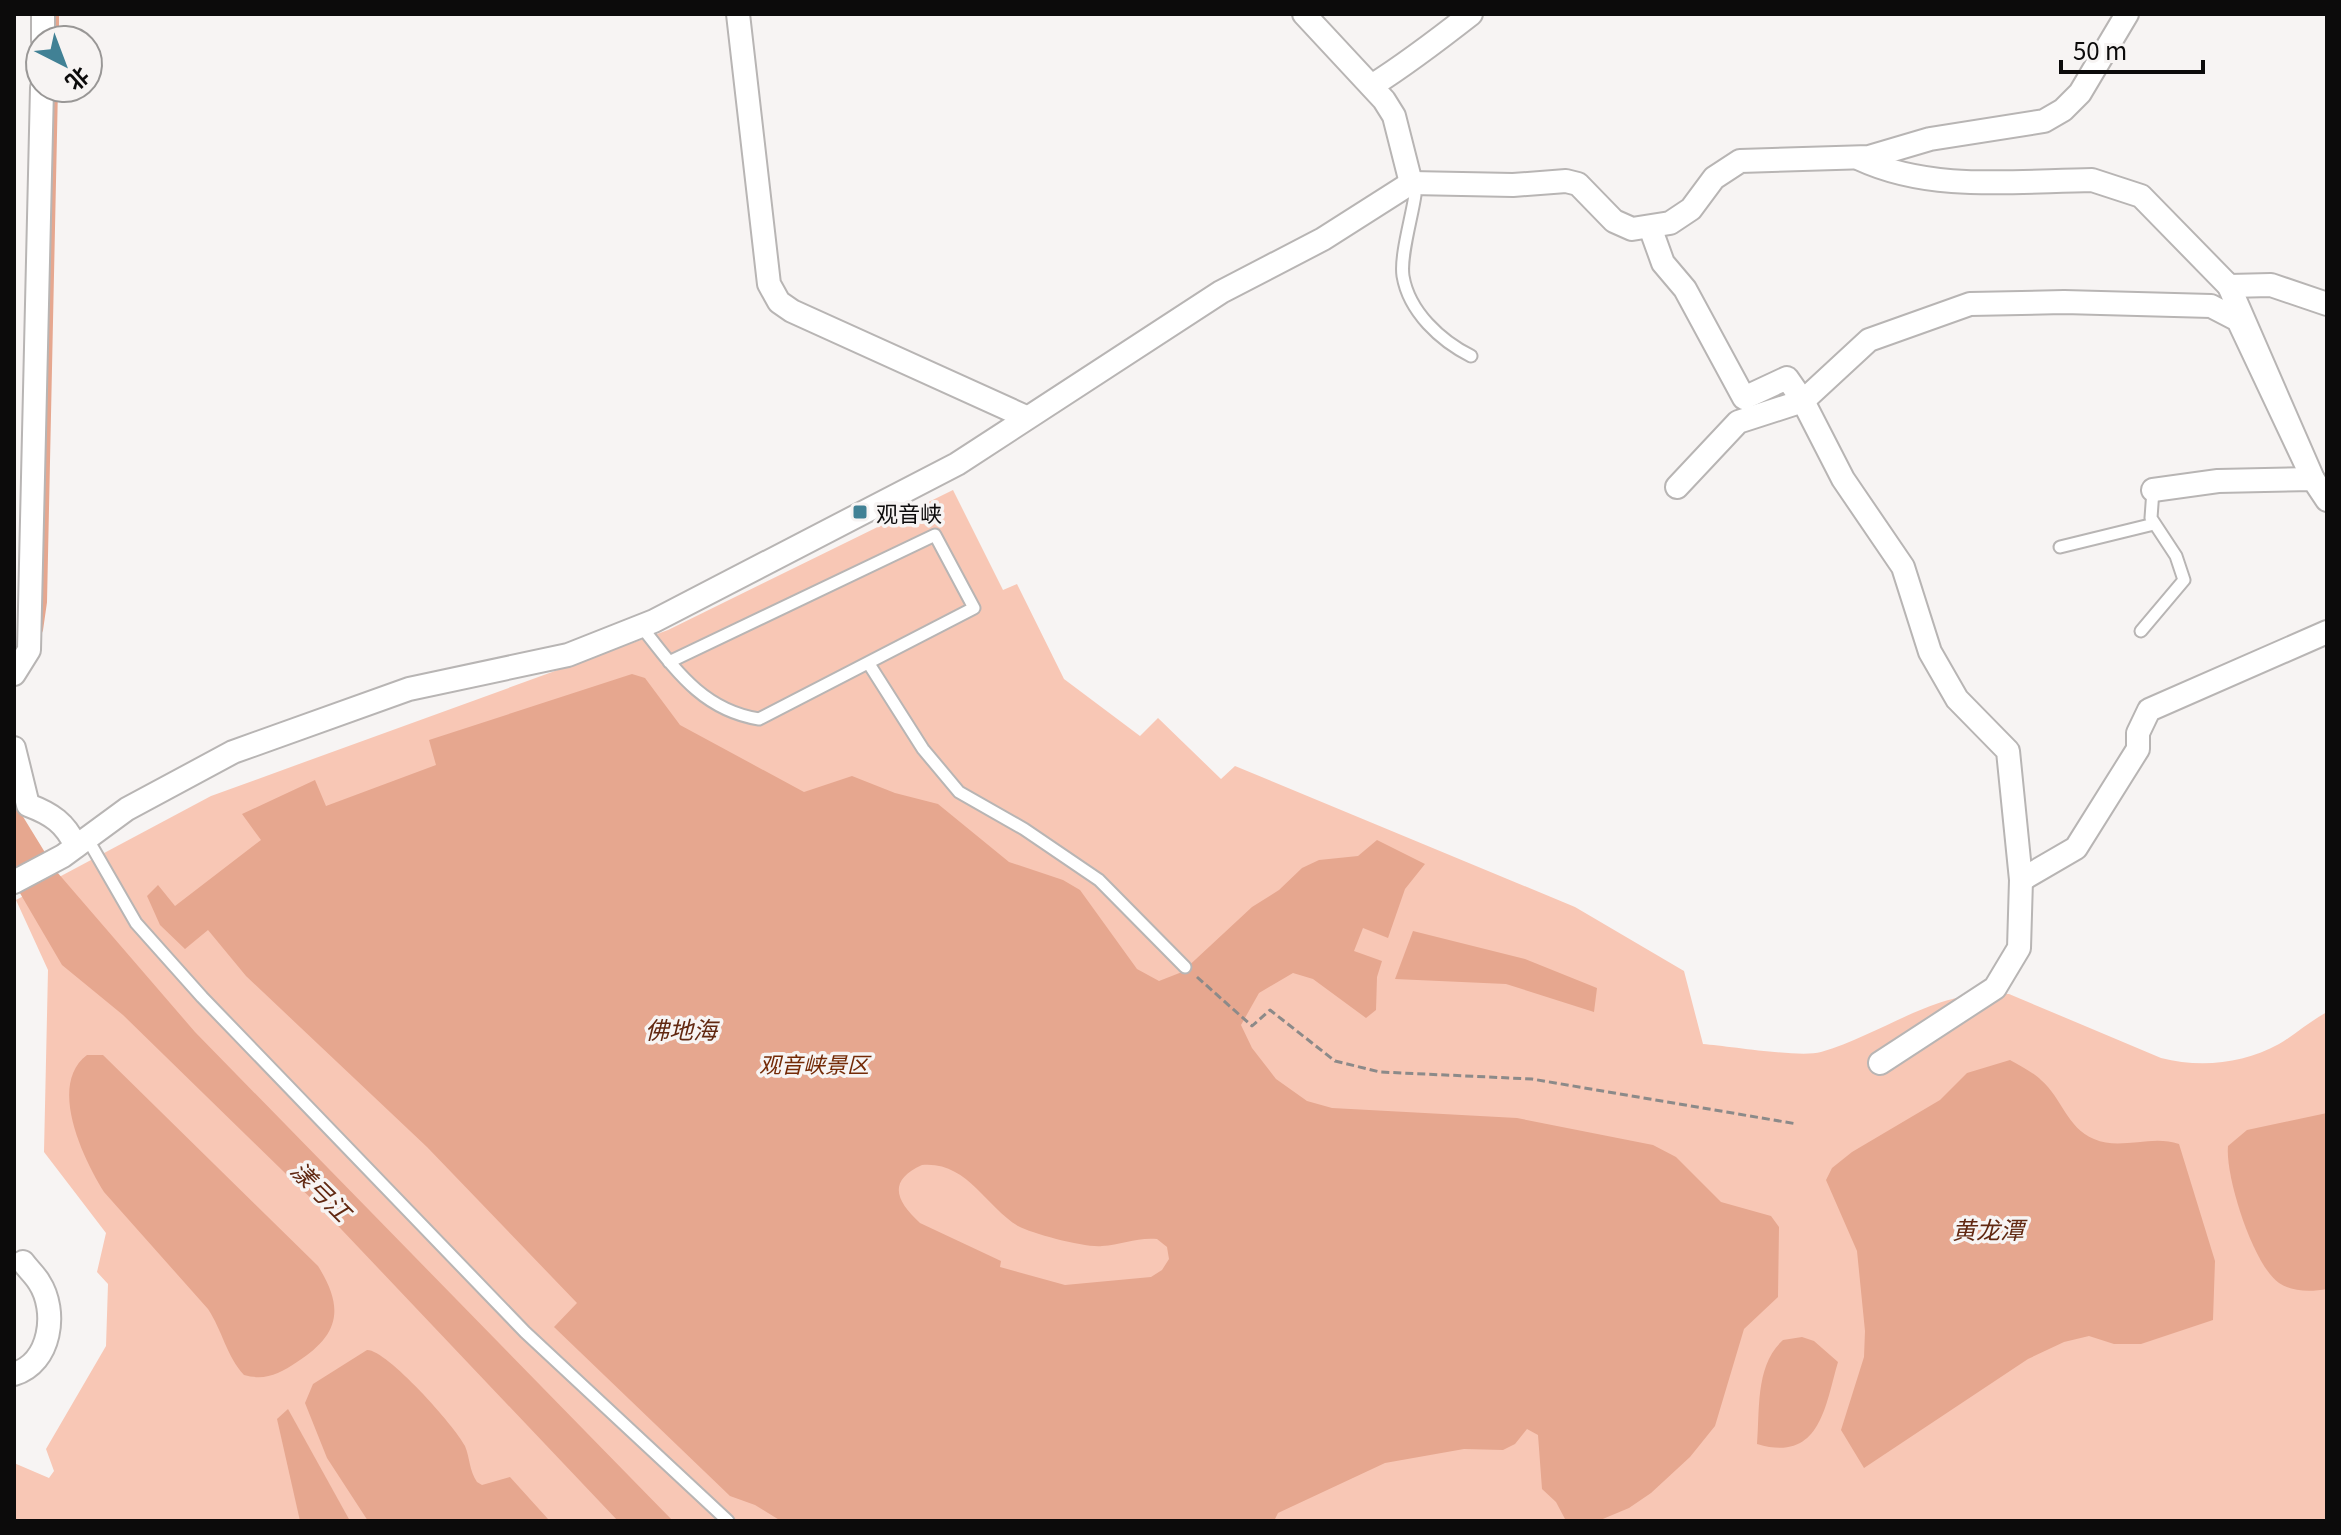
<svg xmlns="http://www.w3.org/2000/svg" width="2341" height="1535" font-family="Georgia,'Noto Sans SC',serif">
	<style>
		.green { fill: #f8c7b5 }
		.water { fill: #e6a78f; fill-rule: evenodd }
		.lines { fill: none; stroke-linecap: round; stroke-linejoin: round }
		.stream { stroke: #e6a78f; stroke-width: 6 }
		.service-casing { stroke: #b8b5b4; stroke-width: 15 }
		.minor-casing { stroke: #b8b5b4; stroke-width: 26 }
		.path { stroke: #8c8a89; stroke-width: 3; stroke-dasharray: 8 4; stroke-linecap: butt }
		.service { stroke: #fff; stroke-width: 11 }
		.minor { stroke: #fff; stroke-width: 22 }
		.poi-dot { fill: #418195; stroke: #f7f4f3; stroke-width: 3 }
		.labels { text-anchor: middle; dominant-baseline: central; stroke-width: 7; stroke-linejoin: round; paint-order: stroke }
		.poi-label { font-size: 22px; fill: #0c0b0b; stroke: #f7f4f3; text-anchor: start }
		.park-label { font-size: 22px; font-style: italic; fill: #732a06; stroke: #f7f4f3 }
		.water-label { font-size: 24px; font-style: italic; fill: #612811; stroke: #f7f4f3 }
	</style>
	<rect width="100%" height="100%" fill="#f7f4f3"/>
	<path class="green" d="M 953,490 L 1003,590 L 1017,584 L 1064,679 L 1140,736 L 1158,718 L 1221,779 L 1235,766 L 1575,907 L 1684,971 L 1703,1044 C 1729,1046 1800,1058 1821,1052 C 1886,1033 1938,987 2009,994 L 2161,1058 C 2200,1068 2243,1064 2279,1044 C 2296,1034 2310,1021 2327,1012 L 2327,1521 L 14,1521 L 14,1463 L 49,1478 L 54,1471 L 46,1449 L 106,1346 L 108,1284 L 97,1272 L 106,1233 L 44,1152 L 48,970 L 16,900 L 211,796 L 668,630 Z"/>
	<g class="water">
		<path d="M 632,674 L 645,678 L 680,725 L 804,792 L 852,776 L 895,793 L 938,804 L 1009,862 L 1063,880 L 1080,890 L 1137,969 L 1159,981 L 1182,972 L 1252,907 L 1279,890 L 1302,868 L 1319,860 L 1358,856 L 1377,840 L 1425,864 L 1405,889 L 1388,938 L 1363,928 L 1354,951 L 1382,961 L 1377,977 L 1376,1010 L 1366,1018 L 1313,979 L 1293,973 L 1259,993 L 1241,1025 L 1252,1048 L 1276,1079 L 1307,1101 L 1332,1108 L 1517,1118 L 1653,1145 L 1676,1157 L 1721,1202 L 1771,1216 L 1779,1227 L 1778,1297 L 1744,1329 L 1715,1426 L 1690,1457 L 1651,1493 L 1629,1508 L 1598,1521 L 1565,1519 L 1556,1502 L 1542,1489 L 1538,1435 L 1527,1429 L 1515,1444 L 1503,1450 L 1464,1449 L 1385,1463 L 1278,1513 L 1274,1521 L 781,1521 L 755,1505 L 730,1496 L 554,1327 L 577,1303 L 427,1147 L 246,976 L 208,930 L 185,949 L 160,925 L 147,896 L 158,885 L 175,906 L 261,840 L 242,814 L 315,780 L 326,806 L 436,765 L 429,740 ZM 922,1165 C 967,1161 985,1206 1018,1226 C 1033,1234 1086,1248 1102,1246 C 1121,1245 1138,1237 1157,1239 L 1167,1247 L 1169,1259 L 1162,1270 L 1151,1277 L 1065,1285 L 1000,1267 L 1001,1261 L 920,1223 C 896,1201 887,1181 922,1165 Z"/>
		<path d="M 14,802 L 57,872 L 195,1032 L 673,1521 L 618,1521 L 323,1210 L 123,1015 L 62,965 L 14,883 Z"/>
		<path d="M 1413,931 L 1525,959 L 1597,988 L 1594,1012 L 1506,984 L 1395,979 Z"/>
		<path d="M 87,1055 L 103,1055 L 318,1266 C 345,1309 339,1335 297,1362 C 279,1374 265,1381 244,1375 C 227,1357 222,1330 208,1309 L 104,1192 C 84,1160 47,1085 87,1055 Z"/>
		<path d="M 2010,1060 C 2020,1066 2033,1072 2041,1080 C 2062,1098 2067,1128 2094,1139 C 2121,1151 2151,1134 2179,1144 L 2215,1261 L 2213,1320 L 2141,1344 L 2114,1344 L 2089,1336 L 2064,1342 L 2028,1359 L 1864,1468 L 1841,1430 L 1864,1357 L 1865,1331 L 1857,1251 L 1826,1180 L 1832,1168 L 1852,1152 L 1940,1100 L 1967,1073 Z"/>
		<path d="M 2327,1113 L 2327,1289 C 2311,1292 2292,1292 2279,1283 C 2253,1265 2225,1176 2228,1146 L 2247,1130 Z"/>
		<path d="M 1802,1337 L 1814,1341 L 1838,1362 C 1825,1407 1820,1463 1757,1444 C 1760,1410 1755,1365 1783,1340 Z"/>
		<path d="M 367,1350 C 386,1349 455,1426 465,1446 C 470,1458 469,1470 477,1482 L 482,1485 L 510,1477 L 548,1519 L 368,1521 L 327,1458 L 305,1403 L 313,1384 Z"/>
		<path d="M 288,1409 L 350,1521 L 300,1521 L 277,1419 Z"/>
	</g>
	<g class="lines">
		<g class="stream">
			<path d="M 56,40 L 56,14"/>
			<path d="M 40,630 L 44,602 L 55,88"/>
		</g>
		<g class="service-casing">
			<g id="service">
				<path d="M 1411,183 L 1415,195 C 1412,217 1400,256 1403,276 C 1409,312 1441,341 1471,356"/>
				<path d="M 2060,547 L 2154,524"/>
				<path d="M 641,626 C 675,669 702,710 759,719 L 974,608 L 935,535 L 669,662"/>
				<path d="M 2141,631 L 2184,580 L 2176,556 L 2151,518 L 2153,490"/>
				<path d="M 869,664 L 923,749 L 959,792 L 1024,829 L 1099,880 L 1185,967"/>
				<path d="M 87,838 L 136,923 L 202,997 L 525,1332 L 728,1521"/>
			</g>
		</g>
		<g class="minor-casing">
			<g id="minor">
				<path d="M 738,14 L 769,284 L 779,302 L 792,311 L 1026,417"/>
				<path d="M 1304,14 L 1384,100 L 1394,116 L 1411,183"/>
				<path d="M 43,40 L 43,14"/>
				<path d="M 1373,85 C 1408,63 1439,39 1471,14"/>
				<path d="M 1860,159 C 1931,192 2015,181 2092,180 L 2141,196 L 2229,286 L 2271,285 L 2327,304"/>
				<path d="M 1650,227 L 1663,263 L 1685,289 L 1744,398 L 1787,378 L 1803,401 L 1843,479 L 1903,567 L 1930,652 L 1957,699 L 2008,751 L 2021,880 L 2019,948 L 1995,988 L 1880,1063"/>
				<path d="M 1677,487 L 1738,422 L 1803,401 L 1869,340 L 1970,304 L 2064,302 L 2211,306 L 2238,320 L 2313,479 L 2229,286"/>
				<path d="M 2153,490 L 2218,481 L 2313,479 L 2327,500"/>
				<path d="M 14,674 L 29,650 L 42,88"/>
				<path d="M 14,748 L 28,805 C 52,814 65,823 76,846"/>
				<path d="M 2021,880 L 2076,848 L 2138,749 L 2138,733 L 2149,710 L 2327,632"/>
				<path d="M 14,882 L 63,856 L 127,809 L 233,752 L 409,689 L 568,655 L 654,621 L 957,464 L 1221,292 L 1323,239 L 1411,183 L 1513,185 L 1566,181 L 1578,184 L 1614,221 L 1632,229 L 1670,223 L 1691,209 L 1714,178 L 1740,161 L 1869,157 L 1930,139 L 2044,121 L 2063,110 L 2080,93 L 2127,14"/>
				<path d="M 14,1374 C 51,1363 58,1311 39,1282 C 35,1275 28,1269 23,1262"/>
			</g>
		</g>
		<path class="path" d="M 1197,977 L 1252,1026 L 1270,1010 L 1335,1061 L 1380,1072 L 1532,1079 L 1797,1124"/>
		<use href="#service" class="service"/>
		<use href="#minor" class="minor"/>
	</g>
	<rect class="poi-dot" x="852" y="504" width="16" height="16" rx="4"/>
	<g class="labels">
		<g class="poi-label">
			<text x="876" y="512">观音峡</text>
		</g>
		<g class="park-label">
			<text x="814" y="1063">观音峡景区</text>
		</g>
		<g class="water-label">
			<text x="681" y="1028">佛地海</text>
			<text transform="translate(322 1190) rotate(45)">漾弓江</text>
			<text x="1988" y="1228">黄龙潭</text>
		</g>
	</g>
	<rect width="2341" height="1535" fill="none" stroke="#0c0b0b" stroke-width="32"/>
	<g transform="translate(64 64) rotate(138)"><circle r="38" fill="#f7f4f3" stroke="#999796" stroke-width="2"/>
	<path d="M0-6L14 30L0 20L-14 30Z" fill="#418195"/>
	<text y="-12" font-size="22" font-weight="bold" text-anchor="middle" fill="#0c0b0b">北</text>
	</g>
	<path d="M2061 60v12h142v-12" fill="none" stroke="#0c0b0b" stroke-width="4"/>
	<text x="2073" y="60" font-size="24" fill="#0c0b0b" stroke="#f7f4f3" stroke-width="6" paint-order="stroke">50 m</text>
</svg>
